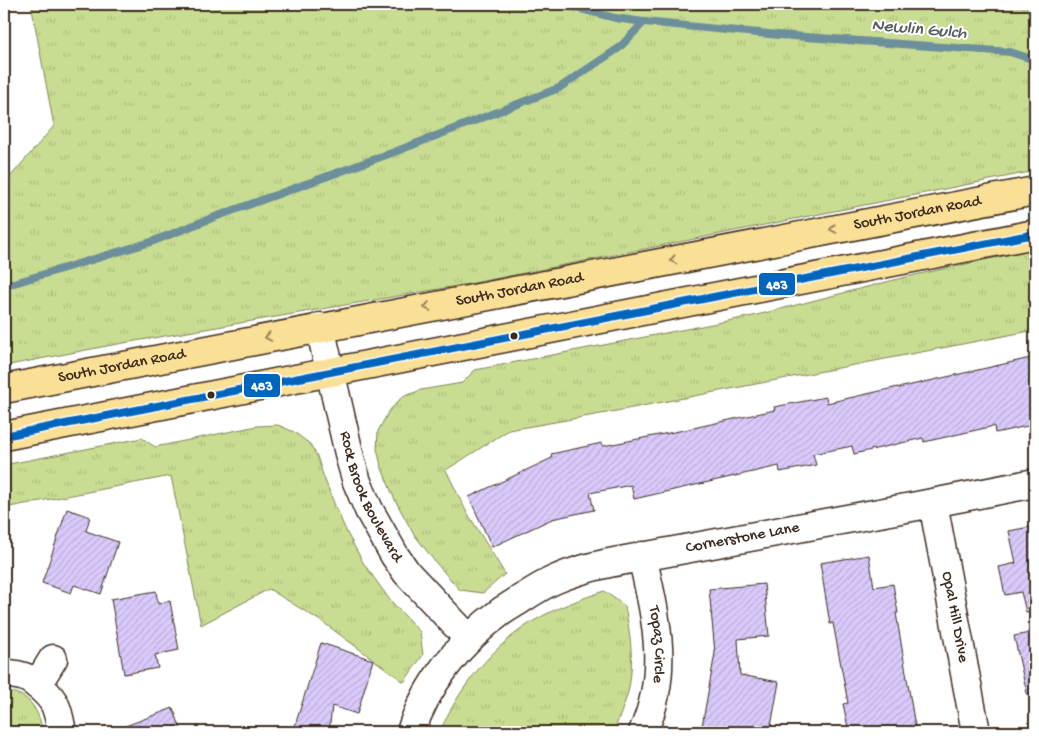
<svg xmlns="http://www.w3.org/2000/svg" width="1039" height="736" font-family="'Gochi Hand',sans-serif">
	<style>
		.grass { fill: url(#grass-tufts); stroke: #828458 }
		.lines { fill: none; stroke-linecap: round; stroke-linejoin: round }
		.stream { stroke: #6d8f9b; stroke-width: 8 }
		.building { fill: url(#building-hatch); stroke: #3b2a1e }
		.street-casing { stroke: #3b2a1e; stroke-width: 31 }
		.primary-casing { stroke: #3b2a1e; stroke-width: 31 }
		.street { stroke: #fff; stroke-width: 28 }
		.primary { stroke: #fadf96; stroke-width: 28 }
		.bus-1-casing { stroke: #fff; stroke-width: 11 }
		.bus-1 { stroke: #0065bd; stroke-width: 8 }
		.oneway { stroke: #9a845a }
		.bus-dot { fill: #3b2a1e; stroke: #fff; stroke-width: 2 }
		.labels { text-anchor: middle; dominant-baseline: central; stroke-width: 4; stroke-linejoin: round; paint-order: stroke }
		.street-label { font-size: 16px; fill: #3b2a1e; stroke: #fff }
		.water-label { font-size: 18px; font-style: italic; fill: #545c5d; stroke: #fff }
		.line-badge { stroke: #fff; stroke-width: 2 }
		.badge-label { font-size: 14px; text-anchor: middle; font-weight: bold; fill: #fff }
	</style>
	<defs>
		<pattern id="grass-tufts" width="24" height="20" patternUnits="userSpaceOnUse" patternTransform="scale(1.25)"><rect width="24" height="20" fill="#c9dd92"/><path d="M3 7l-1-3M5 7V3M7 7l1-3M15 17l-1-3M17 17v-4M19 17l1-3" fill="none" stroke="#aebe7d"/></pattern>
		<pattern id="building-hatch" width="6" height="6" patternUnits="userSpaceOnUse" patternTransform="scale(1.25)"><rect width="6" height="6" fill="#d9cafb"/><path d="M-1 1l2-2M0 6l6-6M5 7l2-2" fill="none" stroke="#bbaed7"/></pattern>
	</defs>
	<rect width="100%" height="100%" fill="#fff"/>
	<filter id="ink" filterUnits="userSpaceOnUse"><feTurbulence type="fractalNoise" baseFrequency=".02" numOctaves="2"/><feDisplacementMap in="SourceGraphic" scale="10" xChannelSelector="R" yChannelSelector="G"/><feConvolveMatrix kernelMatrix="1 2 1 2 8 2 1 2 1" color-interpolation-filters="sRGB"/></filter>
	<g filter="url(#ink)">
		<g class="grass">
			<path d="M 31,4 L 1035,4 L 1035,171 L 474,283 L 112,345 L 4,366 L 4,184 L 54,126 Z"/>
			<path d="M 1035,249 L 1035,330 L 601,414 L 509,430 L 446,470 L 465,509 L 505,574 L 483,593 L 460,590 L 436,563 L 413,533 L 394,498 L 381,466 L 377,449 L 378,431 L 389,411 L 402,397 L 421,390 L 462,383 L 475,370 L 753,316 L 906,277 Z"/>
			<path d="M 278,425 L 294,432 L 310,444 L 317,456 L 323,475 L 334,503 L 347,533 L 364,564 L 390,600 L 420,632 L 423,655 L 404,682 L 324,623 L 269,589 L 201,625 L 171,476 L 4,508 L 4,465 L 142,438 L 155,447 L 257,426 Z"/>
			<path d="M 604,591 L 625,606 C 630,634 635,663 628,692 C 624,706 619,719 613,732 L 440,732 C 458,688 495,643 537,619 C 558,607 581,599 604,591 Z"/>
			<path d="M 4,692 C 29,691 39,711 43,732 L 4,732 Z"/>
		</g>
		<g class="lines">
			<g class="stream">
				<path d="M 561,4 L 615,18 L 644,22 L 779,35 L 1010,52 L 1035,60"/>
				<path d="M 4,286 L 21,281 L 151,242 L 212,218 L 397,151 L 559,88 L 619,48 L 644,22"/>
			</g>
		</g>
		<g class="building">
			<path d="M 1035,357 L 1035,413 L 1030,415 L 1032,425 L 995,433 L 994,426 L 924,442 L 923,438 L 854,454 L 852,446 L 813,454 L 816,465 L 780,472 L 779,466 L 634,499 L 631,485 L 590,493 L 594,510 L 552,519 L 492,547 L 469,497 L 552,458 L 551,454 L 602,443 L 603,446 L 684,430 L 775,410 L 774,407 L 826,397 L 827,403 L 898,387 L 898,388 Z"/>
			<path d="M 67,509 L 90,517 L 86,531 L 118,542 L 101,594 L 74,585 L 71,593 L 42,583 Z"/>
			<path d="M 1035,526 L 1035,611 L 1026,612 L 1021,592 L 1005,595 L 999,567 L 1016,563 L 1009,531 Z"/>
			<path d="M 869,555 L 874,587 L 893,584 L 898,613 L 896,613 L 916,732 L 849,732 L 843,704 L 848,703 L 833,623 L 830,624 L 820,563 Z"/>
			<path d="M 764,584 L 769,636 L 738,639 L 740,675 L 779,682 L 770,732 L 701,732 L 715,653 L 709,589 Z"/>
			<path d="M 156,591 L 158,604 L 170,601 L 179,650 L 155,655 L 158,668 L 124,674 L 111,599 Z"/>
			<path d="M 1035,632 L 1035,693 L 1027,694 L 1014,636 Z"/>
			<path d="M 321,643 L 373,660 L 357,714 L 332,706 L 329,732 L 293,732 Z"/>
			<path d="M 173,708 L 182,732 L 115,732 L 115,730 Z"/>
		</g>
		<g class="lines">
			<g class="street-casing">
				<g id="street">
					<path id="s1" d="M 320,327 L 350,458 L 357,482 L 369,510 L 395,556 L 407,573 L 469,639"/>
					<path id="s2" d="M 933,503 L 976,732"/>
					<path id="s3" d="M 642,556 C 656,618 670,671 643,732"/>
					<path d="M 4,674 C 12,674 20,675 27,678 C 37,683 51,696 55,705 C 59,714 60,723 62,732"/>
					<path d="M 37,685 L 53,659"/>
					<path id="s4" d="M 411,732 C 425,686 462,639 502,611 C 508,607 515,603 521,599 C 532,592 543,585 554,580 C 572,572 590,567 609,563 L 917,506 L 1035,483"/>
				</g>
			</g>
			<g class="primary-casing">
				<g id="primary">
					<path id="s5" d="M 4,389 L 1035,191"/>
					<path d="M 4,436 L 1035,234"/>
				</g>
			</g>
			<use href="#street" class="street"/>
			<use href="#primary" class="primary"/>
			<g class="bus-1-casing">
				<path id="bus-1" d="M 4,436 L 1035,234"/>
			</g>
			<use href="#bus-1" class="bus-1"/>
		</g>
		<defs><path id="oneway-chevron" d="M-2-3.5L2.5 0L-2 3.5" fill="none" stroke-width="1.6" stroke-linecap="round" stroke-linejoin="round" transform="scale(1.25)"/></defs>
		<g class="oneway">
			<use href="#oneway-chevron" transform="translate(833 229) rotate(169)"/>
			<use href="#oneway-chevron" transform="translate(673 260) rotate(169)"/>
			<use href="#oneway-chevron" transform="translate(427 307) rotate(169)"/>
			<use href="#oneway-chevron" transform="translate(268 337) rotate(169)"/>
		</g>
	</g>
	<g class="bus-dot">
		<circle cx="514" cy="336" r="4.5"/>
		<circle cx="211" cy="395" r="4.5"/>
	</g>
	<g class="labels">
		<g class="street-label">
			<text stroke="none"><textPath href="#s5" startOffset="930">South Jordan Road</textPath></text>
			<text stroke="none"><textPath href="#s5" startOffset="525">South Jordan Road</textPath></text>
			<text stroke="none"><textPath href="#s5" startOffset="120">South Jordan Road</textPath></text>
			<text stroke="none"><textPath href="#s1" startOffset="178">Rock Brook Boulevard</textPath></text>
			<text stroke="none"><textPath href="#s4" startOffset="408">Cornerstone Lane</textPath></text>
			<text stroke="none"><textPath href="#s2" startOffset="116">Opal Hill Drive</textPath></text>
			<text stroke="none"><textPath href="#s3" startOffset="90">Topaz Circle</textPath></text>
		</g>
		<g class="water-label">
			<text transform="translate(919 30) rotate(5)">Newlin Gulch</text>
		</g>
	</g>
	<g class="line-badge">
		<rect x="758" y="272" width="38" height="24" rx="5" fill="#0065bd"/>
		<rect x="243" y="373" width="38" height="25" rx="5" fill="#0065bd"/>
	</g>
	<g class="badge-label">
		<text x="777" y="289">483</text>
		<text x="262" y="390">483</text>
	</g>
	<rect width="1039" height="736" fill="none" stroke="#fff" stroke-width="20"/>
	<rect x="10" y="10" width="1019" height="716" fill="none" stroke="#3b2a1e" stroke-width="2" filter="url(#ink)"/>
</svg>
